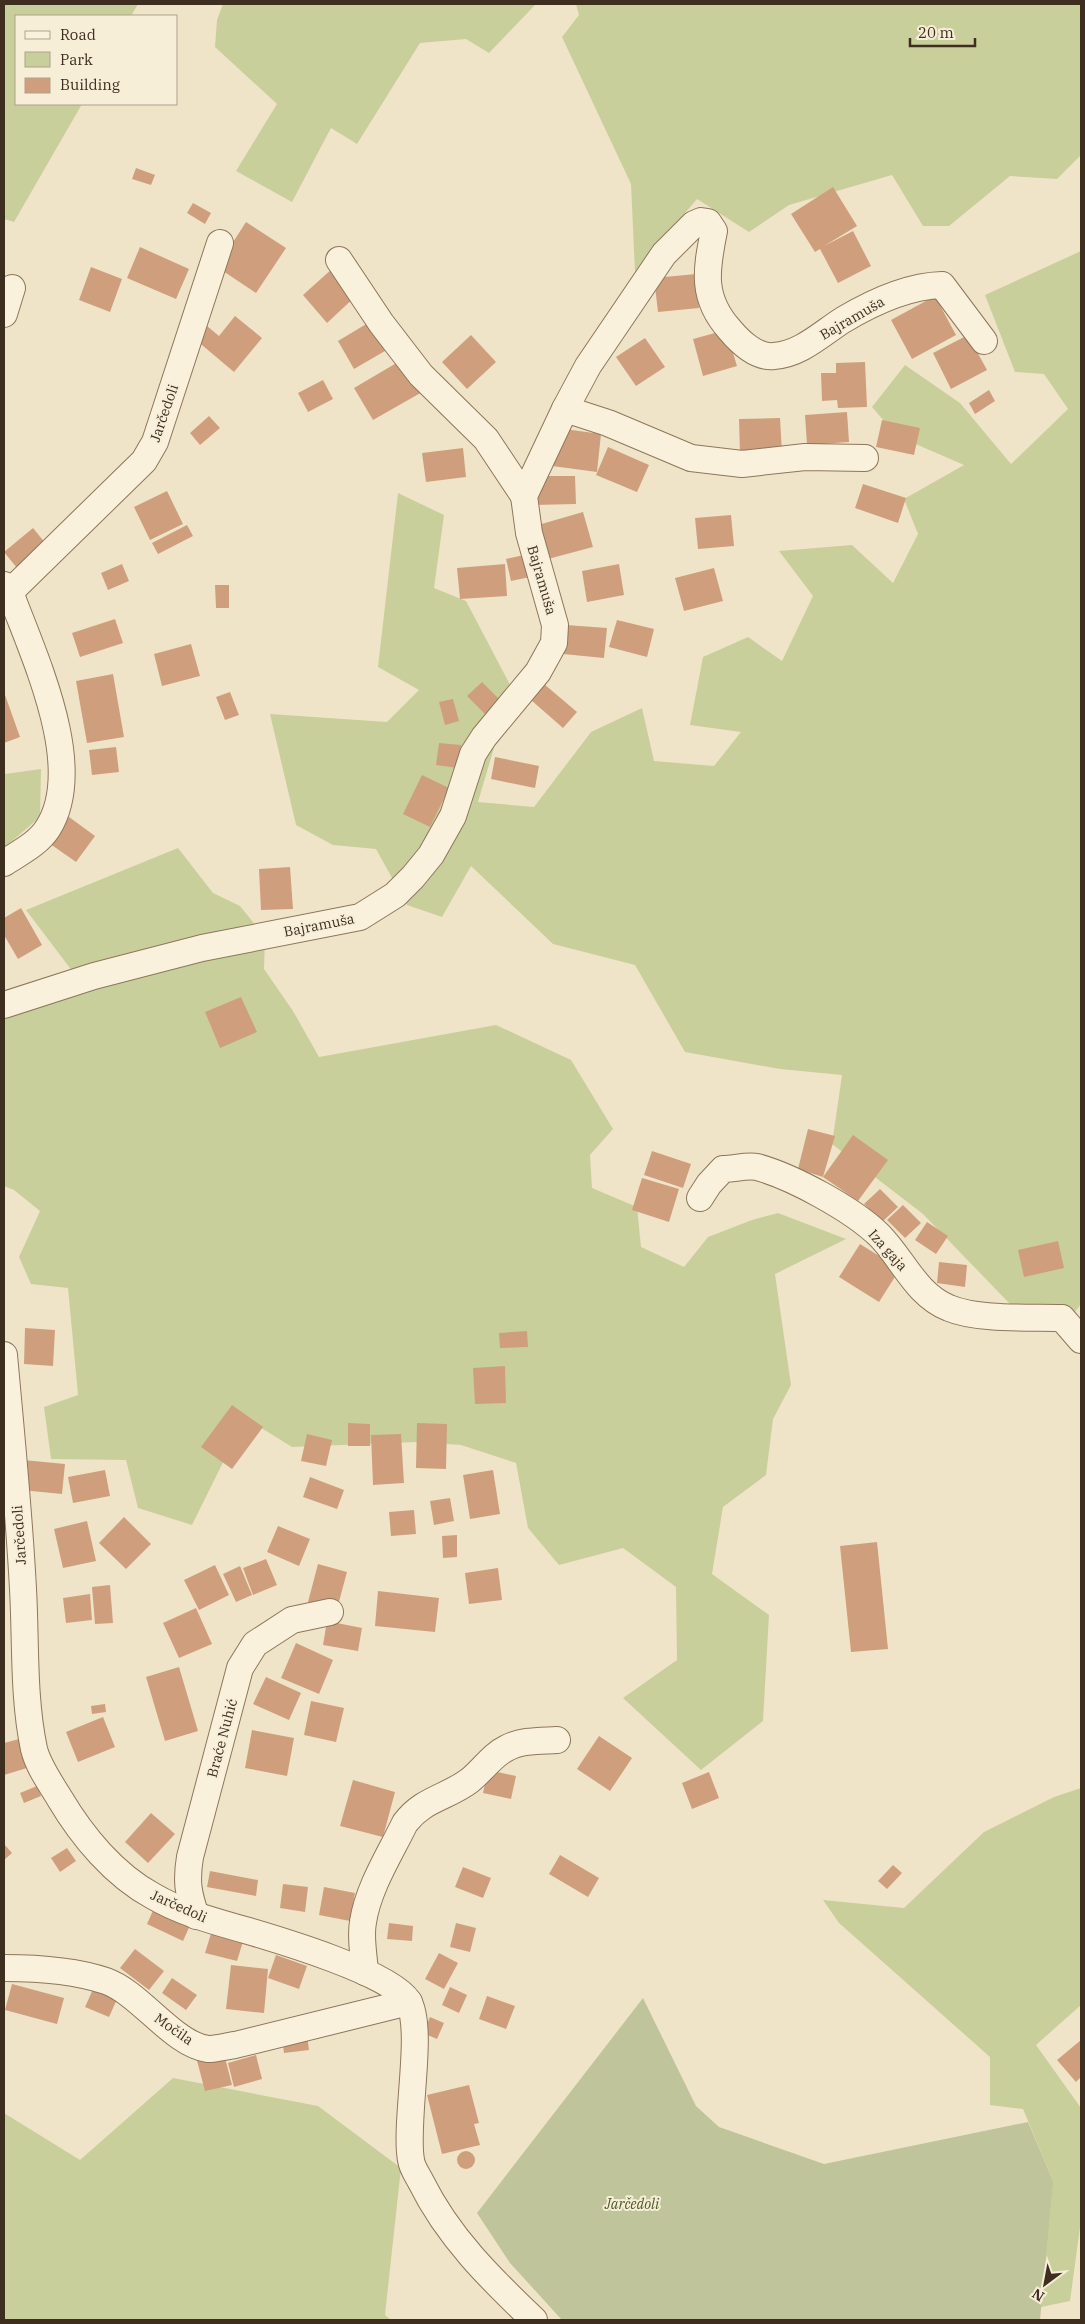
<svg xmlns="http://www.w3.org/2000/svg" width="1085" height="2324" font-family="'IBM Plex Serif',serif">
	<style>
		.green { fill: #c9cf9b }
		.cemetery { fill: #bfc49a }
		.building { fill: #cf9f7d }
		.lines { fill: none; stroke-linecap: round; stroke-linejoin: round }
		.minor-casing { stroke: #8d765c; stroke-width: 28 }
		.minor { stroke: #faf1dc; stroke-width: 26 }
		.labels { text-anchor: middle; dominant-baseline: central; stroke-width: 4; stroke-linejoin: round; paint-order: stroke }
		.street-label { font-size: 14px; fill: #3d2e20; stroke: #f7eed8 }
		.park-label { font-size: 14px; font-style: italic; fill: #4d5a26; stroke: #f7eed8 }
	</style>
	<rect width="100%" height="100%" fill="#f0e4c8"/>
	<g class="green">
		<path d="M 4,4 L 138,4 L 131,16 L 16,16 L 16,104 L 82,104 L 14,222 L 4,219 Z"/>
		<path d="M 223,4 L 536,4 L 489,53 L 466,39 L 420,43 L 357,144 L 331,128 L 292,202 L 236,171 L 277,104 L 215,47 L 217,20 Z"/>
		<path d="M 576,4 L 1081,4 L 1081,155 L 1057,179 L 1010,176 L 949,226 L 923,226 L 892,175 L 789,205 L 749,232 L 697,199 L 635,272 L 631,184 L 562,37 L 579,15 Z"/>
		<path d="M 1081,251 L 1081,1304 L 1075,1312 L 1010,1304 L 923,1214 L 832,1144 L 842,1075 L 780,1069 L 685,1052 L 635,965 L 553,944 L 471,866 L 442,917 L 407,905 L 376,849 L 333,845 L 296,825 L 270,714 L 387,722 L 419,690 L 378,667 L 398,493 L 444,515 L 434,588 L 466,601 L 517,698 L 496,741 L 478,802 L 534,807 L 591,732 L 642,708 L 654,761 L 714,766 L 741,732 L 690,725 L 703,657 L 748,637 L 782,661 L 813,596 L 779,551 L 852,545 L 893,583 L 918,534 L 904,499 L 964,465 L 897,436 L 872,407 L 905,365 L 960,403 L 1011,464 L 1068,409 L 1044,374 L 1015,372 L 985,295 Z"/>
		<path d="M 41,769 L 40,817 L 4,848 L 4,772 L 5,774 Z"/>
		<path d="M 178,848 L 213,893 L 240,906 L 265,937 L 264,969 L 293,1011 L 319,1057 L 496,1025 L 571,1060 L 613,1129 L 590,1155 L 592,1188 L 637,1207 L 641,1247 L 684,1267 L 708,1237 L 752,1220 L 778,1213 L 846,1239 L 775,1274 L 791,1385 L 773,1419 L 766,1475 L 723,1507 L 712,1574 L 769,1615 L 763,1721 L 701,1770 L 623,1698 L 677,1660 L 676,1587 L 623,1548 L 559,1565 L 528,1528 L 516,1463 L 461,1445 L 417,1442 L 292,1447 L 245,1418 L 192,1525 L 138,1508 L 126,1460 L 51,1459 L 44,1407 L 78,1395 L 68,1288 L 31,1284 L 19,1257 L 40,1211 L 14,1190 L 4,1186 L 4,999 L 82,984 L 26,910 Z"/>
		<path d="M 1081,1788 L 1081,2005 L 1036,2045 L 1081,2108 L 1081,2220 L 1070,2301 L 1003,2315 L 1053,2181 L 1023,2109 L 990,2105 L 990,2057 L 839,1923 L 823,1900 L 904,1908 L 984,1832 L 1054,1797 Z"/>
		<path d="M 173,2078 L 318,2106 L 401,2168 L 385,2315 L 391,2320 L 4,2320 L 4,2113 L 80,2160 Z"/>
	</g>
	<path class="cemetery" d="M 643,1998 L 696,2106 L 719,2127 L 824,2164 L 1028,2122 L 1053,2181 L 1040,2320 L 562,2320 L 510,2263 L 477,2213 Z"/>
	<g class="building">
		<path d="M 136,168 L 155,175 L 151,185 L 132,179 Z"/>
		<path d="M 833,187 L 857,226 L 824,246 L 853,231 L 871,266 L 838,283 L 820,249 L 815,252 L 791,214 Z"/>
		<path d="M 193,203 L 211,213 L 205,224 L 187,213 Z"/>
		<path d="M 246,222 L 286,248 L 256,293 L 217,267 Z"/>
		<path d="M 140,247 L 189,269 L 176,299 L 127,278 Z"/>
		<path d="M 91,267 L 122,279 L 110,312 L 79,300 Z"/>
		<path d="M 333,268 L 357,295 L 327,323 L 303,295 Z"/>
		<path d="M 696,274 L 699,308 L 658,312 L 654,278 Z"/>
		<path d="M 935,296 L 956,335 L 912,359 L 891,320 Z"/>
		<path d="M 235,316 L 262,338 L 234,372 L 196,340 L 207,326 L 219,336 Z"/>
		<path d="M 368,323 L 385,351 L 354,369 L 338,341 Z"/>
		<path d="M 726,330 L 737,366 L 703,376 L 693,339 Z"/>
		<path d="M 471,335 L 496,362 L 467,389 L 442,362 Z"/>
		<path d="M 968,335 L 987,370 L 951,389 L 933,353 Z"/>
		<path d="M 645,338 L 665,367 L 636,386 L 616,357 Z"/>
		<path d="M 405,358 L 424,391 L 373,420 L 354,388 Z"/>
		<path d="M 865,362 L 867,407 L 838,408 L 837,400 L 822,401 L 821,373 L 836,373 L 836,363 Z"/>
		<path d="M 323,380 L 333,399 L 308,412 L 298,393 Z"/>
		<path d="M 989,390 L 995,401 L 975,414 L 969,403 Z"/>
		<path d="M 847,412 L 849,442 L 807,445 L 805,415 Z"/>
		<path d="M 209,416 L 220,428 L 200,445 L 190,433 Z"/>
		<path d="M 780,418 L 782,453 L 740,454 L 739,419 Z"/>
		<path d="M 882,420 L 920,428 L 914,455 L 876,447 Z"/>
		<path d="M 557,428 L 601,434 L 597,472 L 552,466 Z"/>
		<path d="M 608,447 L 649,465 L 637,492 L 596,475 Z"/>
		<path d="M 463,448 L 466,477 L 426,482 L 422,453 Z"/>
		<path d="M 534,476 L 575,476 L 576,504 L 534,505 Z"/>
		<path d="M 863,484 L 906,498 L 898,523 L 855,508 Z"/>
		<path d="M 167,491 L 183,524 L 150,540 L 134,507 Z"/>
		<path d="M 583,512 L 593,547 L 548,559 L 538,525 Z"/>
		<path d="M 731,515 L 734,546 L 698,549 L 695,518 Z"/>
		<path d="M 187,525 L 193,536 L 158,554 L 152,543 Z"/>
		<path d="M 33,528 L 46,544 L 17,568 L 4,552 Z"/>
		<path d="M 524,555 L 530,577 L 511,581 L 506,559 Z"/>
		<path d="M 122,564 L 129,581 L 108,590 L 101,573 Z"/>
		<path d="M 505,564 L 507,596 L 460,599 L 457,568 Z"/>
		<path d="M 619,564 L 624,595 L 587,602 L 582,571 Z"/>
		<path d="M 714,568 L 723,601 L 684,611 L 675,578 Z"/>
		<path d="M 215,585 L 229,585 L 229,608 L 216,608 Z"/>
		<path d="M 115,619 L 123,643 L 80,657 L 72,633 Z"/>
		<path d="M 617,620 L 654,629 L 647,657 L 609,647 Z"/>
		<path d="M 566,625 L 607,628 L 604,658 L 563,654 Z"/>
		<path d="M 191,644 L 200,676 L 162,686 L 154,654 Z"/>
		<path d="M 113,674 L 124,737 L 87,743 L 76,681 Z"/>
		<path d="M 482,682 L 502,702 L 487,716 L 467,696 Z"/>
		<path d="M 544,684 L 577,712 L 563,728 L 531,700 Z"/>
		<path d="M 4,692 L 20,737 L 4,743 Z"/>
		<path d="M 230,692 L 239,715 L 225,720 L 216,697 Z"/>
		<path d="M 453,699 L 459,721 L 445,725 L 439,702 Z"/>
		<path d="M 439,743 L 461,745 L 458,768 L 436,765 Z"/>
		<path d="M 116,747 L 119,772 L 92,775 L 89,750 Z"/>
		<path d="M 495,757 L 539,766 L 535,788 L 491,779 Z"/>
		<path d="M 422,775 L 449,788 L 430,827 L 403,814 Z"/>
		<path d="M 65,814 L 95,836 L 76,862 L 46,841 Z"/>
		<path d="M 290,867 L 293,909 L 261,910 L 259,869 Z"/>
		<path d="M 21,908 L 42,945 L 18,959 L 4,935 L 4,918 Z"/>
		<path d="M 241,997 L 257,1032 L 220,1048 L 205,1012 Z"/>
		<path d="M 808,1129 L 835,1136 L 823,1177 L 798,1169 Z"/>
		<path d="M 853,1135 L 888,1160 L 858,1201 L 823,1177 Z"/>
		<path d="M 652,1151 L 691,1164 L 683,1188 L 644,1175 Z"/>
		<path d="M 642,1178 L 679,1189 L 669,1222 L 632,1210 Z"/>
		<path d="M 880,1189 L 898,1207 L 882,1222 L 864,1204 Z"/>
		<path d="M 903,1205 L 921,1223 L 905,1238 L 887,1220 Z"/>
		<path d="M 927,1222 L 948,1236 L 936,1254 L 915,1240 Z"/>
		<path d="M 1058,1241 L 1064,1268 L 1024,1277 L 1018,1250 Z"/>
		<path d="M 860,1244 L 900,1269 L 879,1302 L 839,1277 Z"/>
		<path d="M 939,1262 L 967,1265 L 965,1287 L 937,1283 Z"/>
		<path d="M 25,1328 L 55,1330 L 53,1366 L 24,1364 Z"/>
		<path d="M 527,1331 L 528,1347 L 500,1348 L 499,1333 Z"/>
		<path d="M 505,1366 L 506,1403 L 475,1404 L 473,1368 Z"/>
		<path d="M 232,1405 L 263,1427 L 232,1469 L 201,1447 Z"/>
		<path d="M 348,1423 L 370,1424 L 370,1446 L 348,1446 Z"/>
		<path d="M 417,1423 L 447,1424 L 446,1469 L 416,1468 Z"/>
		<path d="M 307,1434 L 332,1440 L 326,1466 L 301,1461 Z"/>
		<path d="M 401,1434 L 404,1483 L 373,1485 L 371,1435 Z"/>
		<path d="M 23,1460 L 65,1464 L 62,1494 L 21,1490 Z"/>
		<path d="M 105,1470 L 110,1496 L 73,1503 L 68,1477 Z"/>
		<path d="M 493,1470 L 500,1514 L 470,1519 L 463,1475 Z"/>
		<path d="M 310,1477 L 344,1490 L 337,1509 L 303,1497 Z"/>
		<path d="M 450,1498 L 454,1521 L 434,1525 L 430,1501 Z"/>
		<path d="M 414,1510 L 416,1534 L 391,1536 L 389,1512 Z"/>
		<path d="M 124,1517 L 151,1544 L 126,1569 L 99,1543 Z"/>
		<path d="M 87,1521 L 96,1561 L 63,1568 L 54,1529 Z"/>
		<path d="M 278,1526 L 310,1539 L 299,1566 L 267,1552 Z"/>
		<path d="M 457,1535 L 457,1557 L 443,1558 L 442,1536 Z"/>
		<path d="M 877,1542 L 888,1649 L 851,1652 L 840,1546 Z"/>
		<path d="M 266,1559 L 277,1585 L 253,1595 L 243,1568 Z"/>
		<path d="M 318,1564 L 347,1572 L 337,1609 L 308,1602 Z"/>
		<path d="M 215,1565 L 229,1595 L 199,1610 L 184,1580 Z"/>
		<path d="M 240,1566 L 252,1595 L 236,1602 L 223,1574 Z"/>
		<path d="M 498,1568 L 502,1600 L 469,1604 L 465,1573 Z"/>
		<path d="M 110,1585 L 113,1623 L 95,1624 L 92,1587 Z"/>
		<path d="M 378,1591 L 439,1598 L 435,1632 L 375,1626 Z"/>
		<path d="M 90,1594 L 92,1620 L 66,1623 L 63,1598 Z"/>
		<path d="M 196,1608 L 212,1644 L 179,1658 L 163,1623 Z"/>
		<path d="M 327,1621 L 362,1628 L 358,1651 L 323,1645 Z"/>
		<path d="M 296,1643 L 333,1660 L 319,1694 L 281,1678 Z"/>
		<path d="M 179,1667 L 198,1731 L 165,1741 L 146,1677 Z"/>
		<path d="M 266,1677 L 301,1693 L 289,1720 L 253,1704 Z"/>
		<path d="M 311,1701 L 344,1708 L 336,1742 L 304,1735 Z"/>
		<path d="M 105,1704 L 106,1712 L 92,1714 L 91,1706 Z"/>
		<path d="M 103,1717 L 115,1747 L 78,1762 L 66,1732 Z"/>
		<path d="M 252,1730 L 294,1738 L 287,1776 L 245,1768 Z"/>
		<path d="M 599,1736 L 632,1758 L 610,1791 L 577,1769 Z"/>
		<path d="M 19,1739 L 27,1768 L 4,1775 L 4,1743 Z"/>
		<path d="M 488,1770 L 516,1776 L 511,1799 L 483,1793 Z"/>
		<path d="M 709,1772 L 719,1798 L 692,1809 L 682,1783 Z"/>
		<path d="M 353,1780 L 395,1792 L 383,1837 L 340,1826 Z"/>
		<path d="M 37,1786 L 41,1796 L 24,1803 L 20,1793 Z"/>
		<path d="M 151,1813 L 175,1834 L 148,1863 L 125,1842 Z"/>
		<path d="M 4,1844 L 12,1853 L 4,1860 Z"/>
		<path d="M 67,1848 L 76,1861 L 60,1872 L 51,1858 Z"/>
		<path d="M 560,1855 L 599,1878 L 588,1897 L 549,1874 Z"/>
		<path d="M 893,1865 L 902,1873 L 887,1889 L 878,1881 Z"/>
		<path d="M 463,1867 L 491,1878 L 483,1898 L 455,1887 Z"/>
		<path d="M 210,1871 L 258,1880 L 256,1896 L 207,1887 Z"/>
		<path d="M 283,1884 L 308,1887 L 305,1912 L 280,1908 Z"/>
		<path d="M 324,1887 L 355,1893 L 350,1921 L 319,1915 Z"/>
		<path d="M 156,1904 L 192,1921 L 183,1941 L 147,1924 Z"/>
		<path d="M 389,1923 L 413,1926 L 412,1941 L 387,1939 Z"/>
		<path d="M 456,1923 L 476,1928 L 470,1952 L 450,1947 Z"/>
		<path d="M 213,1927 L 245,1935 L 237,1961 L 205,1953 Z"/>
		<path d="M 135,1949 L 164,1971 L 149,1990 L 120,1968 Z"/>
		<path d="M 439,1953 L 458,1963 L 444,1989 L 425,1979 Z"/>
		<path d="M 276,1955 L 307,1966 L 299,1989 L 268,1978 Z"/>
		<path d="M 231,1965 L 268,1969 L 264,2013 L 226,2009 Z"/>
		<path d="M 172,1978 L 197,1995 L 186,2010 L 162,1993 Z"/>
		<path d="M 12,1984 L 64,1998 L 57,2024 L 5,2010 Z"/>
		<path d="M 94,1987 L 118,1997 L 109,2017 L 85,2007 Z"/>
		<path d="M 450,1987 L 467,1995 L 459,2013 L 442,2005 Z"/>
		<path d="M 487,1996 L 515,2006 L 506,2029 L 479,2019 Z"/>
		<path d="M 430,2017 L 444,2023 L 437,2039 L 423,2033 Z"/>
		<path d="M 307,2034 L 309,2050 L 284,2053 L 282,2036 Z"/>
		<path d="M 1081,2040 L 1081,2077 L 1076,2082 L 1057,2060 Z"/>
		<path d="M 223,2050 L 232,2085 L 205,2091 L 196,2057 Z"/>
		<path d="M 256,2055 L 262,2079 L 234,2087 L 228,2063 Z"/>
		<path d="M 469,2085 L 479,2123 L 474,2124 L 480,2145 L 442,2154 L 427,2095 Z"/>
		<circle cx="466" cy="2160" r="9"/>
	</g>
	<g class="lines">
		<g class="minor-casing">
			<g id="minor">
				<path d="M 339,260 L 381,323 L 421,375 L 486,439 L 524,496"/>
				<path d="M 4,314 L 12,288"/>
				<path d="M 565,409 L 608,423 L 691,458 L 742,464 L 805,457 L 865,458"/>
				<path d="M 4,585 L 10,592 C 33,655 87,766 48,828 C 38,844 19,853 4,863"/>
				<path d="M 10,592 L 144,461 L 155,442 L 220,243"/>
				<path d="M 4,1005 L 94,976 L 202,948 L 360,917 L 395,895 L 413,877 L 431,855 L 453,816 L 473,754 L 484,737 L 538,672 L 554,643 L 555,625 L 529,533 L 524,496 L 565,409 L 588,366 L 664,254 L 694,224 L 701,221 L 708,222 L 714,231 C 706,270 701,298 730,330 C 740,342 757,358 774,356 C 801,354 821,334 843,320 C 873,302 908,286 942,285 L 984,341"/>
				<path d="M 700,1198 L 709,1184 L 723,1169 C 733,1169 747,1165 757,1167 C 793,1177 852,1209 879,1235 C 903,1259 916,1295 949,1308 C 977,1320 1030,1317 1062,1318 L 1081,1340"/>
				<path d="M 4,1355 C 11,1433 19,1511 23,1589 C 26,1642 23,1697 34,1749 C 38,1766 51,1784 60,1799 C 82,1836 114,1875 153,1896 C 182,1913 214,1921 245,1930 C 279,1940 391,1973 408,2001 C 425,2028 404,2122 411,2160 C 412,2168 418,2176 421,2182 C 448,2237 491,2279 534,2320"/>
				<path d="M 196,1916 C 188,1893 186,1881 190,1857 L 240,1668 L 255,1644 L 292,1620 L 330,1612"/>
				<path d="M 4,1968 C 38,1968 73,1970 106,1981 C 140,1993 174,2045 208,2049 C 216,2049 227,2046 235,2045 L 409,2002"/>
				<path d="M 365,1972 C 364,1956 360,1938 363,1922 C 368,1888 390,1854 405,1823 C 423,1799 446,1798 469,1781 C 482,1771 492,1755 507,1748 C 522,1740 540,1741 557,1740"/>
			</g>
		</g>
		<use href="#minor" class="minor"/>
	</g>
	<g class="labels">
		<g class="street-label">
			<text transform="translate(852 318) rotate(-30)">Bajramuša</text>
			<text transform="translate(164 413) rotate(-71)">Jarčedoli</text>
			<text transform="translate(542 580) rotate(74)">Bajramuša</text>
			<text transform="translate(319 925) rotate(-11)">Bajramuša</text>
			<text transform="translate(888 1250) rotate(48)">Iza gaja</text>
			<text transform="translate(19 1535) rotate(-94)">Jarčedoli</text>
			<text transform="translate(222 1738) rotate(-75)">Braće Nuhić</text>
			<text transform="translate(179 1906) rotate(24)">Jarčedoli</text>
			<text transform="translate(174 2029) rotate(35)">Močila</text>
		</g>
		<g class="park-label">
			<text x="632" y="2204">Jarčedoli</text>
		</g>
	</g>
	<rect width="1085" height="2324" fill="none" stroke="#3d2e20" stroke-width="10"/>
	<rect x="15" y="15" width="162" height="90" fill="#f7eed8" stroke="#ada18e"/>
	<rect x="25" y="31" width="25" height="8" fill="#faf1dc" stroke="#ada18e"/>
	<text x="60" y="40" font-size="15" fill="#3d2e20">Road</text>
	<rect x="25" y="52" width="25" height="15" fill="#c9cf9b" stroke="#ada18e"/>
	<text x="60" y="65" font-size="15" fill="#3d2e20">Park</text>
	<rect x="25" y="78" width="25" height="15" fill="#cf9f7d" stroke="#ada18e"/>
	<text x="60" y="90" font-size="15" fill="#3d2e20">Building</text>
	<g transform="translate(1045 2284) rotate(212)" stroke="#f7eed8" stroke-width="4" paint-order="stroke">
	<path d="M0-4L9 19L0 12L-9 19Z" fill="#3d2e20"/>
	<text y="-8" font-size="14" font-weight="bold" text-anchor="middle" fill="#3d2e20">N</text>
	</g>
	<path d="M910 38v8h65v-8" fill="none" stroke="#3d2e20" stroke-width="2.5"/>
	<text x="918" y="38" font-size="15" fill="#3d2e20" stroke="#f7eed8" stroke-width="4" paint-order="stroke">20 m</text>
</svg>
